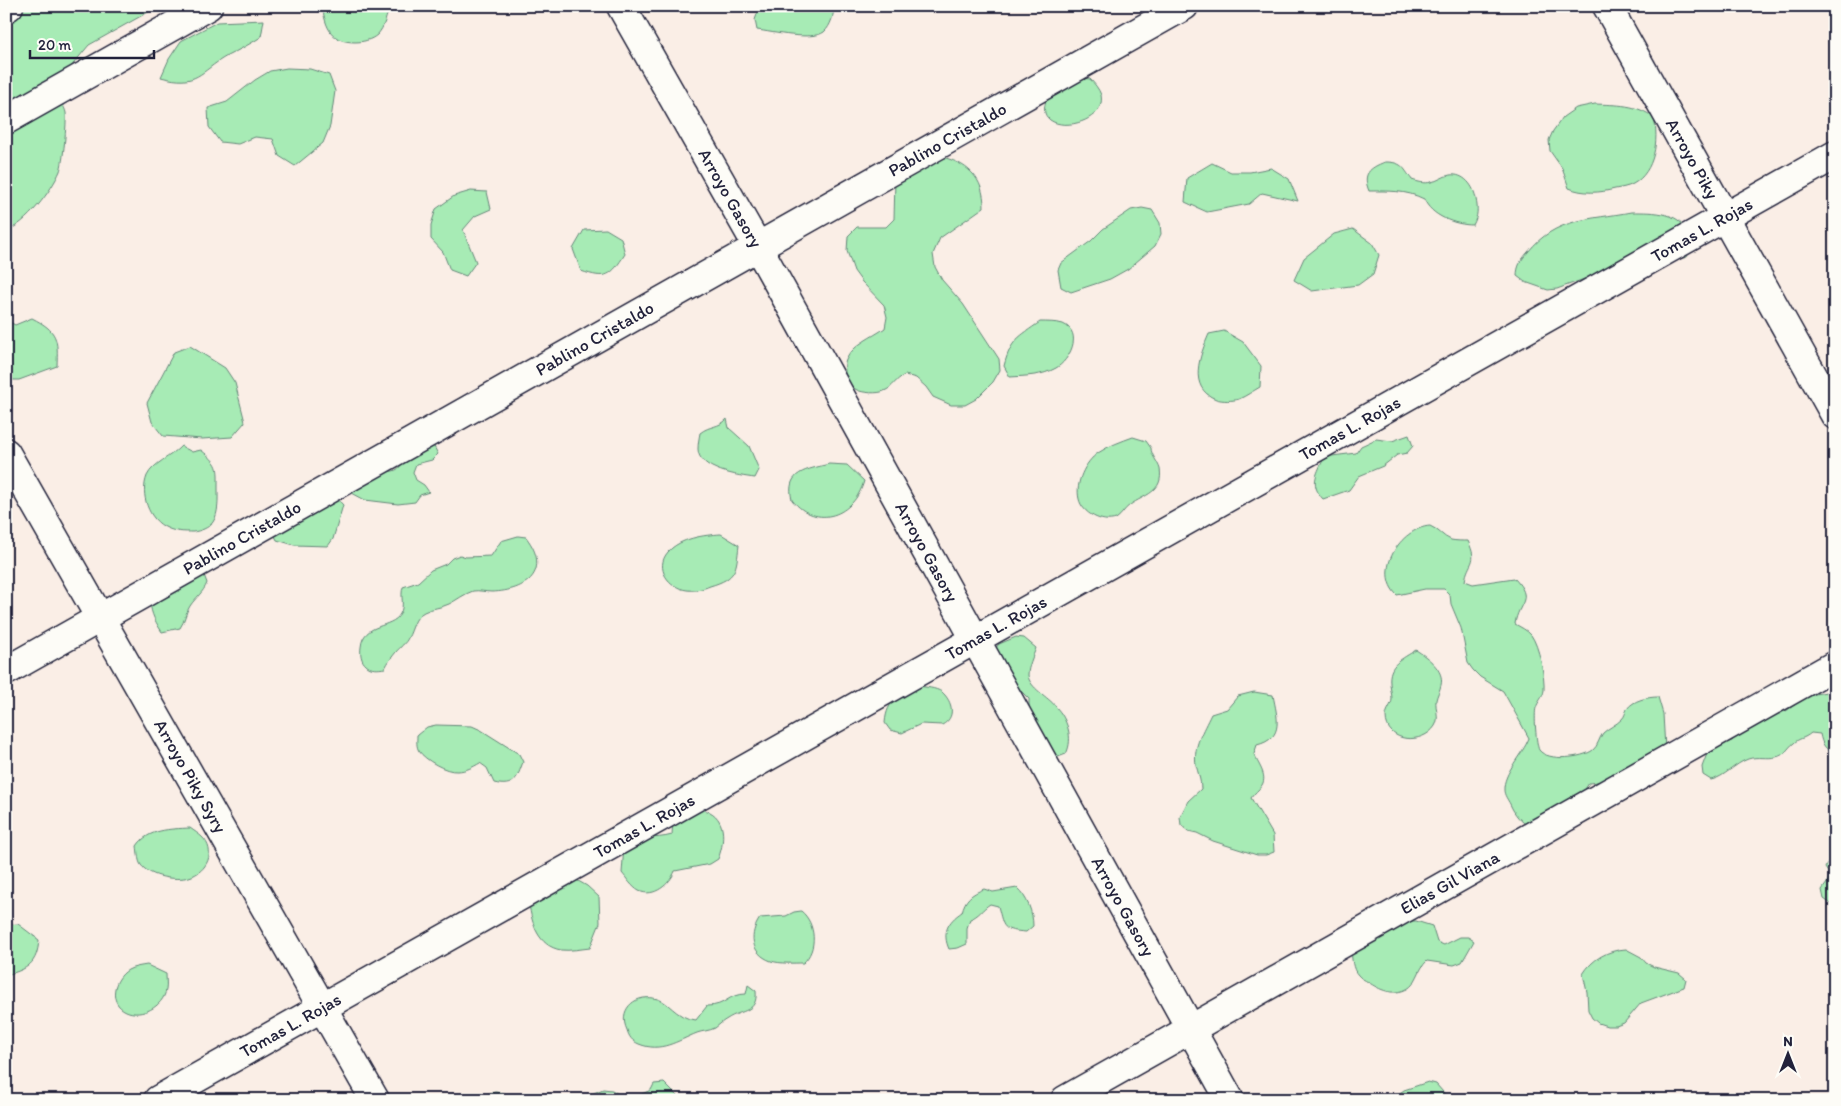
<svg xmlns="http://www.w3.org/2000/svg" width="1841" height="1106" font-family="Itim,sans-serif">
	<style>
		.green { fill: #a7ebb5; stroke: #648678 }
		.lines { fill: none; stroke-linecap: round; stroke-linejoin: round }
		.street-casing { stroke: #22223b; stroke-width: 31 }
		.street { stroke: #fdfcf7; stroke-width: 28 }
		.labels { text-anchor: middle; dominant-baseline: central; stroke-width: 4; stroke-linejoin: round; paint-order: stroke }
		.street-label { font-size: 18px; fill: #22223b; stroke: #fdfcf7 }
	</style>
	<rect width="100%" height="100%" fill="#faeee6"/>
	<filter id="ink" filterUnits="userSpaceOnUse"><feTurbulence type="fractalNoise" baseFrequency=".02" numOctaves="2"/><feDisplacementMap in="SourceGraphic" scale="10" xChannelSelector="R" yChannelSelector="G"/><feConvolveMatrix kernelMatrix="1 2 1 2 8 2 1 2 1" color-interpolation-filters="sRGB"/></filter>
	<g filter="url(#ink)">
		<g class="green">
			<path d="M 6,6 L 159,6 L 89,45 L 64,75 L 55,93 C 59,99 65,107 66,113 C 67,122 63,164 60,171 C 52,190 26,225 6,231 L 6,103 L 13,93 L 12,88 L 6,91 Z"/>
			<path d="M 322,6 L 390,6 C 386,16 385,27 377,35 C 371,40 363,42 355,42 C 331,42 326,28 322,6 Z"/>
			<path d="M 760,6 L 834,6 C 834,14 831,26 824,32 C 812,41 772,32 757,30 L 755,20 Z"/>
			<path d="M 264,20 L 261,37 C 250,44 239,50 227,56 C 199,72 198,87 161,77 L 169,59 L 181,41 L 217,22 Z"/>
			<path d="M 287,68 L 310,69 L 329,75 L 335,91 L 330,126 L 323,143 L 295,166 L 279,156 L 273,139 L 255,137 L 238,144 L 220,142 L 209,127 L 208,108 L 227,102 L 255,80 L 270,71 Z"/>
			<path d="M 1072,77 L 1090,79 C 1094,83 1099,89 1101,95 C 1107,123 1052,135 1045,113 C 1043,105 1048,95 1051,87 Z"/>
			<path d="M 1595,104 C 1616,105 1638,104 1654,118 C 1659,139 1655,172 1633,184 C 1628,187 1620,188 1615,189 C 1600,193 1583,194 1569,188 L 1562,168 L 1550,151 L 1549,140 L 1553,131 L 1563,117 L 1576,108 Z"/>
			<path d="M 939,156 C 967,163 984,177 984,207 L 940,238 L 933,254 L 935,267 L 942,280 L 963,304 L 999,359 L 1000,370 L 993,382 L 976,399 L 965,405 L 951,405 L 933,397 L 926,387 L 916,378 L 905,375 C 895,379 893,388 884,391 C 878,394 863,393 857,390 C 847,386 842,369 846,360 C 853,344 873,337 885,328 L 887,317 L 884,305 L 862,282 L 854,271 L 847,251 L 848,236 L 857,227 L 886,227 L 894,219 L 895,180 Z"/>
			<path d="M 1385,162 C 1402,162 1403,167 1412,180 C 1418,182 1425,184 1431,182 C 1438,181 1443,176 1450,175 C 1464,173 1474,186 1476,199 C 1478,209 1478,216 1473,225 C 1455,225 1431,216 1424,199 C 1406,190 1388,191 1369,191 C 1362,174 1369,168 1385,162 Z"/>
			<path d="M 1212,163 L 1231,172 L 1250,172 L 1271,168 L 1289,179 L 1298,201 L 1262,193 L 1249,204 L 1207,212 L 1185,202 L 1187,178 Z"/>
			<path d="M 471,191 L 487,192 L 491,209 L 475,216 L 463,230 L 476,262 L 466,276 L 450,270 L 443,252 L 431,239 L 431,225 L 436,209 L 454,196 Z"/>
			<path d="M 1142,208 L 1152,210 L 1160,223 L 1161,234 L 1155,246 L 1128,269 L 1110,279 L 1071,292 L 1061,287 L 1058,270 L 1061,263 L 1091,241 L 1103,229 L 1131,210 Z"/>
			<path d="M 1631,212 C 1654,212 1684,211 1689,238 C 1691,246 1691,250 1687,257 L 1665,263 L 1613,264 L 1587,278 L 1557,289 L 1548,290 L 1525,282 L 1517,276 C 1517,266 1521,260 1528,252 C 1556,217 1590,220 1631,212 Z"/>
			<path d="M 606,229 L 621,238 L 625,254 C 611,276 607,280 581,271 L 573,249 L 584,230 Z"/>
			<path d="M 1353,229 L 1372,243 L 1379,255 L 1373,274 L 1358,285 L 1312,291 L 1294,280 L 1304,258 L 1334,234 Z"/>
			<path d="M 32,318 C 58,331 58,339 57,366 L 19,380 L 6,380 L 6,320 L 15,325 Z"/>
			<path d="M 1040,322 C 1047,322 1057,322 1063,324 C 1084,333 1069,361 1056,368 C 1042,376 1026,376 1010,377 L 1004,366 C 1011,339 1019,337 1040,322 Z"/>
			<path d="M 1224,331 L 1243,342 L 1261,366 L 1260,387 C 1253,391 1246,396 1239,399 C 1233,401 1222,401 1216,399 C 1187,388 1200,355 1209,334 Z"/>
			<path d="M 190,346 L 225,368 L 235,383 L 245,422 L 232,437 L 202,439 L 163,436 L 152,422 L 147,403 L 174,352 Z"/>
			<path d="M 727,419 L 729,428 L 749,446 L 759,470 L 755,478 C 739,476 698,470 698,449 C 698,444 699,438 700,433 C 710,425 719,428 727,419 Z"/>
			<path d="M 1409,435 L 1413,446 L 1407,453 L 1397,455 L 1383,466 L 1359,476 L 1349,490 L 1323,499 C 1310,485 1316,475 1323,460 L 1332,456 L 1356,453 L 1361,446 L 1376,439 L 1392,441 Z"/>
			<path d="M 1133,437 L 1146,441 L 1151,448 C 1151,455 1158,462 1160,469 C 1164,492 1144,495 1130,505 C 1124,509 1122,515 1116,519 C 1102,524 1082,513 1079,499 C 1075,483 1085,462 1098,453 C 1108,446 1122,441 1133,437 Z"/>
			<path d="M 432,443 L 438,454 L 432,460 L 416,464 L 413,472 L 416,480 L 424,485 L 429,492 L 420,495 L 415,502 L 398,504 L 365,500 L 350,492 C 358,487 368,478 377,474 C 391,469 399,476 404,457 Z"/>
			<path d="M 181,446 L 192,452 L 201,450 C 220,465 218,466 218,489 C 218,499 219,513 213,522 C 209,528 200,531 193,532 C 184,532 175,532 167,528 C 148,520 140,494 147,476 C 153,463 171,457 181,446 Z"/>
			<path d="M 829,464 L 847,465 L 864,481 C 854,516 817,530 792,500 C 785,471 807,470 829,464 Z"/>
			<path d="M 333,494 L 343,505 L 333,539 L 328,546 L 294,545 L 277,540 L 273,532 Z"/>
			<path d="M 1430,526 C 1438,529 1443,537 1451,540 C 1456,541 1462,541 1468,541 C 1479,564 1468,561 1465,581 L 1473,584 L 1514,578 C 1535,600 1518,602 1515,624 C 1520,627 1527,630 1531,635 C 1539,646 1545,676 1544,690 C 1543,698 1538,701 1536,708 C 1534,714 1536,744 1539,750 C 1548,762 1583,758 1593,750 C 1598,746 1599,738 1603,733 C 1608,728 1616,725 1622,719 C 1625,716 1625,713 1627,709 C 1633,700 1648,697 1658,697 L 1663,714 L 1665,749 L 1652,758 L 1642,758 C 1632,769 1604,783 1589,783 L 1570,813 L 1530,827 C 1520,821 1515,815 1510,804 C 1508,800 1504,795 1504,790 C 1503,773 1523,754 1529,738 L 1503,691 L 1480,677 L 1473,670 L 1468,663 L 1461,628 L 1451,604 L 1450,595 L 1444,589 L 1425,589 L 1397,595 C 1373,572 1400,528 1430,526 Z"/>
			<path d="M 721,534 L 739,545 C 736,570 737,578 710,586 C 703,589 695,591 687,590 C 669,588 654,568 668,552 C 680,538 704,535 721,534 Z"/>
			<path d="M 518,536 L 526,537 C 552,571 527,591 492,592 C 485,592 479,590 473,591 C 464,594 457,600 449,604 C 441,608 431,608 424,612 C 414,617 413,629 408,638 C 406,643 400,647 396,652 C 392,657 388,662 385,668 C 378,669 371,670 366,665 C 361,661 360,653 361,647 C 363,622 392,629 400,614 C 405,605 400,597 403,587 L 418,582 L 431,570 L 446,564 L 452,558 L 460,555 L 466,557 L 491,556 L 501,541 Z"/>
			<path d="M 176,561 L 201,567 L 207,583 C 203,593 196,597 190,606 C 185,613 185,621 180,628 L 162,632 C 144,605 150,596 160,567 Z"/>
			<path d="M 1016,637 L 1024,638 L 1036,648 C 1033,656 1028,667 1028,675 C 1029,688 1049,697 1056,707 C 1067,719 1074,738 1066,754 L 1058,757 L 1040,760 L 1027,716 L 1029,708 L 1029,699 L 1022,692 L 1014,689 L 994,650 L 999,644 Z"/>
			<path d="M 1416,650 C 1427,657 1445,670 1441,685 C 1440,690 1437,695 1436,700 C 1435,709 1440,718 1435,726 C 1423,745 1386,743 1386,717 C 1386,710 1392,705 1392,699 C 1392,694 1390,688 1390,683 C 1388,664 1402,659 1416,650 Z"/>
			<path d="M 918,686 C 925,687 936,688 942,692 C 953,702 956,718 942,725 L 921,724 L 902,733 L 890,730 L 885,723 C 887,699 899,696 918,686 Z"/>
			<path d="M 1832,691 L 1835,692 L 1835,753 C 1825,750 1822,744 1820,734 L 1811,733 C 1804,739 1799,738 1794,743 C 1787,748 1786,755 1776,757 C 1767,759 1757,756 1748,759 C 1734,764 1725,777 1711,780 L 1703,775 L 1702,767 L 1708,751 L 1716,746 L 1732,741 L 1754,715 L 1786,711 L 1800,701 L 1815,694 Z"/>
			<path d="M 1254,692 L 1273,695 C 1277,717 1285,738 1257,745 L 1254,754 C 1257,763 1268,775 1262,785 C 1259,790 1254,793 1251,798 L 1273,835 L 1274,852 L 1266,855 L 1257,855 L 1213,841 L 1197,833 L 1188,831 L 1181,825 L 1180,817 L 1188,801 L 1201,789 C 1201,780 1198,773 1196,765 C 1193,746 1203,731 1211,714 L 1227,709 L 1238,696 Z"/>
			<path d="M 436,725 L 472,726 L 481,730 L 519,754 L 523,762 C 517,778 515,788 494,783 L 487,768 L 480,763 C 473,767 466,771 457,771 C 446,772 425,760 419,751 C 416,746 417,741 417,735 L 427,727 Z"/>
			<path d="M 694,808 C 699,809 706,810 710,812 C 727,821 724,844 718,859 L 710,864 L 675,871 C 670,884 654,898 639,891 C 632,887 627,879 622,873 L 624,846 C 637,835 656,840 672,835 L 673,818 Z"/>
			<path d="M 190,828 C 194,831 199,834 202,837 C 217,851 207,872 189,877 C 175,881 150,877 141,865 C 138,861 138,852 137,846 C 148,829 170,829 190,828 Z"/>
			<path d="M 1835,856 L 1835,904 L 1831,904 L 1824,899 L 1822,890 L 1827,883 L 1830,875 L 1825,868 L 1829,860 Z"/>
			<path d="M 573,878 L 587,886 L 599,897 L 600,923 L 590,948 C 581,949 570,951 561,950 C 538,946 532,924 529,904 Z"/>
			<path d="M 1017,888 C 1027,897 1033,912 1033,926 L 1026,932 C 1002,930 1004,929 998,906 L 990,904 C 982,909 979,916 970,919 L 967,928 L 967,944 L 958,948 L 949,949 C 942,933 947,922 962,912 C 965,899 971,894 984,889 L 993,892 Z"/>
			<path d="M 801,911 C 816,923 818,950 803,963 C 793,963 781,964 771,961 C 750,953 749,934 760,918 L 786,916 L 794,912 Z"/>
			<path d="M 1408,921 L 1416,921 L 1432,926 L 1437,942 L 1444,945 L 1460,937 L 1468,937 L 1474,941 L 1462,962 L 1454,965 L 1427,961 C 1418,969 1417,984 1407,989 C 1393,996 1380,990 1368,982 C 1365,980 1360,978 1358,975 C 1352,969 1352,958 1351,950 Z"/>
			<path d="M 18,924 L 39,940 C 37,964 28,969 6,975 L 6,925 Z"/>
			<path d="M 1626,949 L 1641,957 L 1646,963 L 1654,967 L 1679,973 L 1686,979 L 1684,987 L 1641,1003 L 1624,1023 L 1616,1026 L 1607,1026 L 1598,1023 L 1592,1018 L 1588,1010 L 1587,992 L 1583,974 C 1592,959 1608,950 1626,949 Z"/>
			<path d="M 147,965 L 166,974 C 166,979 167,985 166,990 C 163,1007 141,1018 126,1011 C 108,1003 113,979 128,970 C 133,967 141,966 147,965 Z"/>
			<path d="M 748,985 L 756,991 C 758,1013 742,1009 727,1019 C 723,1021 719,1025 715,1028 C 709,1031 702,1031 697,1033 C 677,1041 661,1053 639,1044 C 632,1041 629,1037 627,1030 C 618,1011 633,995 653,998 C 669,999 674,1018 696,1020 L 707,1006 C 727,1006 727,994 746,994 Z"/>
			<path d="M 1428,1082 L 1436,1084 L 1450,1100 L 1390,1100 L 1404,1090 Z"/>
			<path d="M 664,1083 L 681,1100 L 628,1100 L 651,1090 L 654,1084 Z"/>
			<path d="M 603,1089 L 612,1090 L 627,1100 L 578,1100 Z"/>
			<path d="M 495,1092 L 504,1093 L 516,1100 L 482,1100 L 487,1094 Z"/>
		</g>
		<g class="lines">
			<g class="street-casing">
				<g id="street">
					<path id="s1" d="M 621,6 L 758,247 L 1230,1100"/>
					<path id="s2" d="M 1607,6 L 1835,415"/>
					<path d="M 6,8 L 9,6"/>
					<path d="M 6,120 L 208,6"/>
					<path id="s3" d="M 6,453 L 375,1100"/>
					<path id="s4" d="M 6,671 L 1184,6"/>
					<path id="s5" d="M 158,1100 L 1835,155"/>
					<path id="s6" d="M 1065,1100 L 1835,665"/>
				</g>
			</g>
			<use href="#street" class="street"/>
		</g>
	</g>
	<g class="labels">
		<g class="street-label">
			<text stroke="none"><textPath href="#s4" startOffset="1081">Pablino Cristaldo</textPath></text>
			<text stroke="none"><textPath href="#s2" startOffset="175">Arroyo Piky</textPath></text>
			<text stroke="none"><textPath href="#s1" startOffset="221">Arroyo Gasory</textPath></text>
			<text stroke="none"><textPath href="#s5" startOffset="1772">Tomas L. Rojas</textPath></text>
			<text stroke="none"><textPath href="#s4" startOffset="676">Pablino Cristaldo</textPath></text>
			<text stroke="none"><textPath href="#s5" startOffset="1368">Tomas L. Rojas</textPath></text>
			<text stroke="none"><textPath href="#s4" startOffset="271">Pablino Cristaldo</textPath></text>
			<text stroke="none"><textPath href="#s1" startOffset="626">Arroyo Gasory</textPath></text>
			<text stroke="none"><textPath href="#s5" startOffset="962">Tomas L. Rojas</textPath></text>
			<text stroke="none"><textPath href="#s3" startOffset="372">Arroyo Piky Syry</textPath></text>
			<text stroke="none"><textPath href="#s5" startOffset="558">Tomas L. Rojas</textPath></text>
			<text stroke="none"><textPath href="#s6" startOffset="442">Elias Gil Viana</textPath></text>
			<text stroke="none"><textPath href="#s1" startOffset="1031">Arroyo Gasory</textPath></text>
			<text stroke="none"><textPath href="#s5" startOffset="152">Tomas L. Rojas</textPath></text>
		</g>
	</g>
	<rect width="1841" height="1106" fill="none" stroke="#fdfcf7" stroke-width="25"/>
	<rect x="12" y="12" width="1816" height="1081" fill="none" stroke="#22223b" stroke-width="2" filter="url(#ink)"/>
	<g transform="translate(1788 1054)" stroke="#fdfcf7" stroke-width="4" paint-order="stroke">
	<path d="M0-4L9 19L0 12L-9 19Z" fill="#22223b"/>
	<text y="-8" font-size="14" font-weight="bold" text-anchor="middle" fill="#22223b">N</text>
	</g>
	<path d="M30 50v8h124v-8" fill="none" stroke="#22223b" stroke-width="2.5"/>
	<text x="38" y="50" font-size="15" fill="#22223b" stroke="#fdfcf7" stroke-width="4" paint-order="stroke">20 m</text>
</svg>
